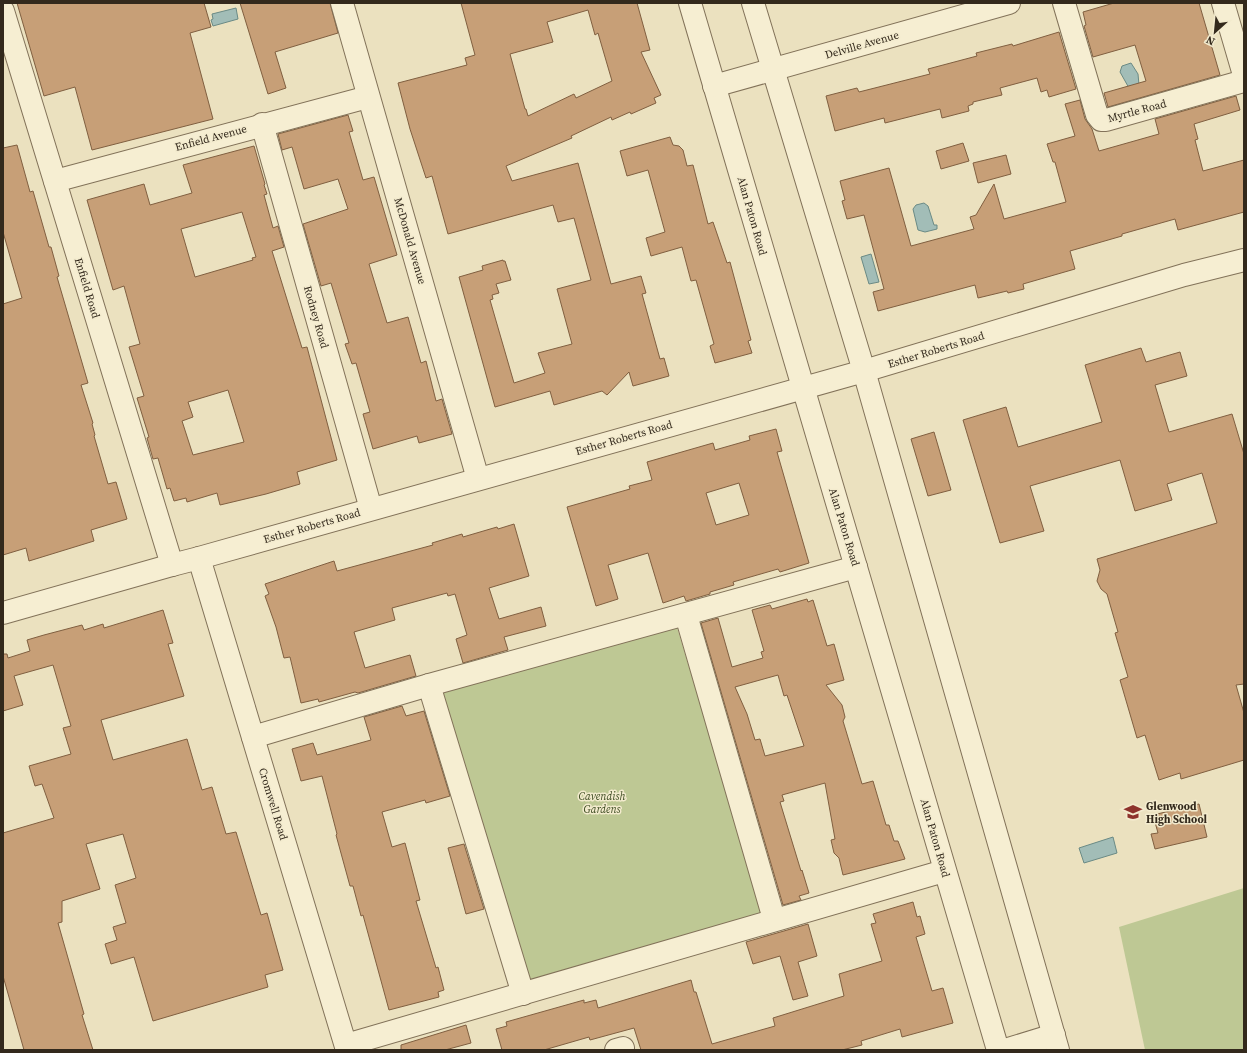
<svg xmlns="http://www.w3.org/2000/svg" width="1247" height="1053" font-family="'Source Serif 4',serif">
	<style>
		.green { fill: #bec894 }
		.water { fill: #a2bdb7; stroke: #6a8a85 }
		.building { fill: #c79f77; stroke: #805f40; fill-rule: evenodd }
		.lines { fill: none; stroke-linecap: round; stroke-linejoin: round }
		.minor-casing { stroke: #827259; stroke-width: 24 }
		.minor { stroke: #f6eed2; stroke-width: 22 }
		.labels { text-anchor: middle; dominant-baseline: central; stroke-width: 3; stroke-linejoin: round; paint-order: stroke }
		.street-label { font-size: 11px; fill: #33291c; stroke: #f3ebce }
		.park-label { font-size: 11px; font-style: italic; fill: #404e24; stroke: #f3ebce }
		.poi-label { font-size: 11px; font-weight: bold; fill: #33291c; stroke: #f3ebce; text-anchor: start }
	</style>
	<rect width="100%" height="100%" fill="#ebe1bf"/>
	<g class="green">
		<path d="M 676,624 L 764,915 L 528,985 L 440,694 Z"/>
		<path d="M 1244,888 L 1244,1050 L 1145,1050 L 1119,927 Z"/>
	</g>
	<g class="water">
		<path d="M 236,8 L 238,19 L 213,26 L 211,20 L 213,19 L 212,14 Z"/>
		<path d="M 1131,63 L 1138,74 L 1139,85 L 1129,88 L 1120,72 L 1122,66 Z"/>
		<path d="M 924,203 L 928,206 L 934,225 L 937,225 L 937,229 L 925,232 L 918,230 L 913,209 L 916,205 Z"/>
		<path d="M 871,254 L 879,282 L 869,284 L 861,257 Z"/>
		<path d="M 1113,837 L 1117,853 L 1084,863 L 1079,848 Z"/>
	</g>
	<g class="building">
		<path d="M 17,3 L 204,3 L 211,27 L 190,33 L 213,119 L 92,150 L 75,87 L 44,96 Z"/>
		<path d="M 240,3 L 330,3 L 338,33 L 275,52 L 286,88 L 268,94 Z"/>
		<path d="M 461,3 L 637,3 L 650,50 L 641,52 L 661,95 L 654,98 L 656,103 L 631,114 L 630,112 L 612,120 L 611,117 L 571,136 L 572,138 L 506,166 L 512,181 L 578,163 L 611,284 L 641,276 L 646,293 L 642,294 L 660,359 L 664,358 L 669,376 L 633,386 L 629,372 L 607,395 L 602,391 L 554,405 L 550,391 L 495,407 L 459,277 L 483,270 L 482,266 L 503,260 L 503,261 L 505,261 L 511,280 L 496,284 L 499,293 L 492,295 L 493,299 L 490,300 L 514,383 L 545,373 L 538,353 L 572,344 L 557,289 L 591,280 L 574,218 L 558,222 L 553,205 L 448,234 L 432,176 L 426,178 L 410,129 L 398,83 L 467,65 L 465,58 L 475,55 ZM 588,10 L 595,35 L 598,33 L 612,81 L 576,98 L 574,94 L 528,116 L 526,109 L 525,109 L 510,54 L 553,42 L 547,22 Z"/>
		<path d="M 1114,3 L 1199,3 L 1220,75 L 1108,107 L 1104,93 L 1146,81 L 1135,45 L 1093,57 L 1084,26 L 1086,25 L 1083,12 Z"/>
		<path d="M 1059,32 L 1076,89 L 1049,97 L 1047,90 L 1041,92 L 1037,78 L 1000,88 L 1002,95 L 973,102 L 973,104 L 968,106 L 969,111 L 942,118 L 940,109 L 885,123 L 884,118 L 835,131 L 826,96 L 857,88 L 859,92 L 930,74 L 928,69 L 977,56 L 976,53 L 1012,44 L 1013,46 Z"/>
		<path d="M 1236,96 L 1240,110 L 1194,124 L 1198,139 L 1195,140 L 1203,171 L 1244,160 L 1244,212 L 1178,230 L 1175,219 L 1122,234 L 1122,236 L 1070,251 L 1075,269 L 1023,284 L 1024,289 L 1008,293 L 1007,291 L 978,298 L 975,285 L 878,311 L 873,292 L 884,289 L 864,215 L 847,219 L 842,201 L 845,200 L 840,181 L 889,168 L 911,246 L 974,229 L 970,217 L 976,215 L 994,184 L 1004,219 L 1066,202 L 1055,162 L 1053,162 L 1047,144 L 1075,136 L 1065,104 L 1080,100 L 1085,119 L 1092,129 L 1099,151 L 1159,134 L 1155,119 Z"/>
		<path d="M 348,115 L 353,131 L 349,132 L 363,180 L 374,177 L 397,255 L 369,264 L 387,323 L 408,317 L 421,363 L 426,361 L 436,401 L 442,399 L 452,434 L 419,443 L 417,436 L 373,449 L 363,414 L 370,412 L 356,363 L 352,364 L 345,344 L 349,343 L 331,283 L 321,286 L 303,224 L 348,209 L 338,179 L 304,189 L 292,147 L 282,150 L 278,134 Z"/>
		<path d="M 670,137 L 673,145 L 679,146 L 683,150 L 687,166 L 693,165 L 708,224 L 713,222 L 727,263 L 730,262 L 751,340 L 748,341 L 752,353 L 715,363 L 710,346 L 714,344 L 696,280 L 691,281 L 682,247 L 651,256 L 646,238 L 665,232 L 648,170 L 627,176 L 620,151 Z"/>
		<path d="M 963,143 L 969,161 L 941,169 L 936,151 Z"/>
		<path d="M 17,145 L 30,192 L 33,191 L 49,247 L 51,247 L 59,276 L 57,277 L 88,383 L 81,385 L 93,423 L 92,424 L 95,435 L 94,436 L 108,484 L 116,482 L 127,519 L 91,530 L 94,541 L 29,561 L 26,548 L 3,555 L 3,304 L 22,298 L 3,232 L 3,148 Z"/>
		<path d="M 254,146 L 265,184 L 264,185 L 267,194 L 264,195 L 273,228 L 278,226 L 284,247 L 272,251 L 302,348 L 307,347 L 337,460 L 297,472 L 300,484 L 266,494 L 220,505 L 217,493 L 187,502 L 186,498 L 174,501 L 170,488 L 167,489 L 158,458 L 153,459 L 147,438 L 149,437 L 137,398 L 144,396 L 129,347 L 140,344 L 124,286 L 113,290 L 87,200 L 144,184 L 150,205 L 192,193 L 183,165 ZM 242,212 L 256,257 L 252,258 L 253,260 L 195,277 L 181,229 ZM 228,390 L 244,442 L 193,455 L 182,421 L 193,417 L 188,402 Z"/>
		<path d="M 1006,155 L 1011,174 L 978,183 L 973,163 Z"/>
		<path d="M 1141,348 L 1146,362 L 1180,352 L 1187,376 L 1155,385 L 1169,432 L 1232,414 L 1244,454 L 1244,684 L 1236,685 L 1244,713 L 1244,760 L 1181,779 L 1180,773 L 1159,780 L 1145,735 L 1137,738 L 1120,680 L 1128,677 L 1115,633 L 1118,632 L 1107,594 L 1101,589 L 1097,581 L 1100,570 L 1097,559 L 1217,523 L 1202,473 L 1167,484 L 1172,500 L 1135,511 L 1120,460 L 1030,486 L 1044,531 L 1000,543 L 963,420 L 1006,407 L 1018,447 L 1102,422 L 1085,365 Z"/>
		<path d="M 776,429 L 782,451 L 777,452 L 809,563 L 780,572 L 778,569 L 733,582 L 734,585 L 710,592 L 710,594 L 686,601 L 684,596 L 663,603 L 648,553 L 608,565 L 618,599 L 596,606 L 567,507 L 630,489 L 629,486 L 652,480 L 647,462 L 713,443 L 715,450 L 750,440 L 749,436 ZM 739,483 L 749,515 L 716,525 L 706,493 Z"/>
		<path d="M 934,432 L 951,490 L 928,496 L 911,439 Z"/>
		<path d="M 514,524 L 529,576 L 489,588 L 499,619 L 541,607 L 546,626 L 504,637 L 508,650 L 463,663 L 456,639 L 467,635 L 455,594 L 448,596 L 447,593 L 392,608 L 395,620 L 354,632 L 365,668 L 410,655 L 416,676 L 358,693 L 355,692 L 319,702 L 318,699 L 301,703 L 290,657 L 284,658 L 276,627 L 265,596 L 269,594 L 265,584 L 334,561 L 337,571 L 433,545 L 432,543 L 462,534 L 463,537 L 497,527 L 498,529 Z"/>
		<path d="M 807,599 L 808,602 L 813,600 L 827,646 L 834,644 L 844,680 L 826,685 L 842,705 L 845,717 L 843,721 L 862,784 L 873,781 L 886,825 L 889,825 L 894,841 L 898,841 L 905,859 L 843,875 L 839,858 L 834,853 L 831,840 L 835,839 L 825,783 L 782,795 L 784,801 L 780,802 L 801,871 L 802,870 L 809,893 L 799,896 L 801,900 L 783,905 L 701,623 L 718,618 L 732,667 L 763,658 L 761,652 L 764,651 L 752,610 L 770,605 L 772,609 ZM 778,675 L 784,696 L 787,695 L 804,746 L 765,756 L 760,739 L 755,740 L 747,714 L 735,687 Z"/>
		<path d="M 163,610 L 173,643 L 168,644 L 184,696 L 101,720 L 113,760 L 187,739 L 202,790 L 212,787 L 226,834 L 236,832 L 261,915 L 267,913 L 283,970 L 265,975 L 268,987 L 153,1021 L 134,957 L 111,964 L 105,944 L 117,940 L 113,927 L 126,923 L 115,885 L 136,878 L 123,834 L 86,844 L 100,889 L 62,901 L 62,922 L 58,923 L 84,1014 L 82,1015 L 93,1050 L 24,1050 L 3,976 L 3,833 L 54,818 L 42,784 L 35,786 L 29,766 L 71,754 L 63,728 L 71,726 L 53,665 L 14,676 L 23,705 L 3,711 L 3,654 L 7,654 L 8,658 L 30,651 L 27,640 L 44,635 L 82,625 L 84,630 L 103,624 L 104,628 Z"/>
		<path d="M 402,706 L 406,716 L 424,711 L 450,796 L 426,803 L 425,800 L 382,812 L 392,847 L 405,843 L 420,900 L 416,901 L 436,968 L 438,967 L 444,990 L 438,992 L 439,997 L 389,1010 L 363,915 L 361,916 L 353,886 L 350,886 L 336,835 L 337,834 L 322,776 L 301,781 L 292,749 L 313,743 L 317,755 L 371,740 L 364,717 Z"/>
		<path d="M 1199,804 L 1207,837 L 1155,849 L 1151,834 L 1158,833 L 1153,815 Z"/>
		<path d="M 464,844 L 484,909 L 466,914 L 448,848 Z"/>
		<path d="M 913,902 L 917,917 L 920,916 L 925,934 L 916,937 L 932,991 L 943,988 L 953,1023 L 902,1037 L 900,1029 L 861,1041 L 862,1045 L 842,1050 L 641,1050 L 634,1028 L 590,1040 L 589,1037 L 544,1050 L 502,1050 L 496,1029 L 507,1026 L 506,1022 L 584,1000 L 584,1003 L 596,1000 L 598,1008 L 691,980 L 694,992 L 696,992 L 712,1044 L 775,1026 L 773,1018 L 844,996 L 839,974 L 882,961 L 871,924 L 876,923 L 873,914 Z"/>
		<path d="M 808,924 L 817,956 L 798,962 L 808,996 L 793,1000 L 780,956 L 753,964 L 746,942 Z"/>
		<path d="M 466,1025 L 471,1043 L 445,1050 L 401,1050 L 401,1045 Z"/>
	</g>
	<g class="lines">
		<g class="minor-casing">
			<g id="minor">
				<path d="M 342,3 L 478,479"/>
				<path d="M 690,3 L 998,1050"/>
				<path d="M 753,3 L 864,371 L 1058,1050"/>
				<path d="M 1064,3 L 1097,115 L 1101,120 L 1106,120 L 1244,81"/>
				<path d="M 1223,3 L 1244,75"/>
				<path d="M 3,11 L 172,565"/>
				<path d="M 714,86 L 1009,3"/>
				<path d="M 262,124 L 371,509"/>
				<path d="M 55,181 L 368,97"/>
				<path d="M 199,558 L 347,1050"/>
				<path d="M 3,613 L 172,565 L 199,558 L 864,371 L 1184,275 L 1244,260"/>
				<path d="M 686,615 L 774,919"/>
				<path d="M 429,685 L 523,994"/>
				<path d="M 253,737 L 429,685 L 856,567"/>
				<path d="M 346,1045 L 944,871"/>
				<path d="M 616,1050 L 623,1048"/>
				<path d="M 1005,1050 L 1054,1035"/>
			</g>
		</g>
		<use href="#minor" class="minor"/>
	</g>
	<defs>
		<g id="school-bare" transform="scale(1.38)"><path d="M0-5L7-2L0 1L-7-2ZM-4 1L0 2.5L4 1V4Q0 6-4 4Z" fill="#8e332c" stroke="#f3ebce" stroke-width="2.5" paint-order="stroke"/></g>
	</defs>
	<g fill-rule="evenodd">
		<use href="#school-bare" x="1133" y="812"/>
	</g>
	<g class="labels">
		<g class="street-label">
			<text transform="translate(862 45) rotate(-16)">Delville Avenue</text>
			<text transform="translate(1137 111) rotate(-15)">Myrtle Road</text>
			<text transform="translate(211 138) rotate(-15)">Enfield Avenue</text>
			<text transform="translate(752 216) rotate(74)">Alan Paton Road</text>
			<text transform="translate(410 241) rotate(74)">McDonald Avenue</text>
			<text transform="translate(87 288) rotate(73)">Enfield Road</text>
			<text transform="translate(316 317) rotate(74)">Rodney Road</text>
			<text transform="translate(936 350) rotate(-17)">Esther Roberts Road</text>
			<text transform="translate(624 438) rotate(-16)">Esther Roberts Road</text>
			<text transform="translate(312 526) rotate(-16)">Esther Roberts Road</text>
			<text transform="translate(844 527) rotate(73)">Alan Paton Road</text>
			<text transform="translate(273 804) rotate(73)">Cromwell Road</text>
			<text transform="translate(935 838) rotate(74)">Alan Paton Road</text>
		</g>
		<g class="park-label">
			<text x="602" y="796">Cavendish<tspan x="602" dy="13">Gardens</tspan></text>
		</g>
		<g class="poi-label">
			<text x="1146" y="806">Glenwood<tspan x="1146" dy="13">High School</tspan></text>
		</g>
	</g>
	<rect width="1247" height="1053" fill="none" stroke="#33291c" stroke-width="8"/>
	<g transform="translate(1215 32) rotate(207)" stroke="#f3ebce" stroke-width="3" paint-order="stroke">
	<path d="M0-3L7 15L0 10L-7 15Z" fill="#33291c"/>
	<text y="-6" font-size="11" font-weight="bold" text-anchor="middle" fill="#33291c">N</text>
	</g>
</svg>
